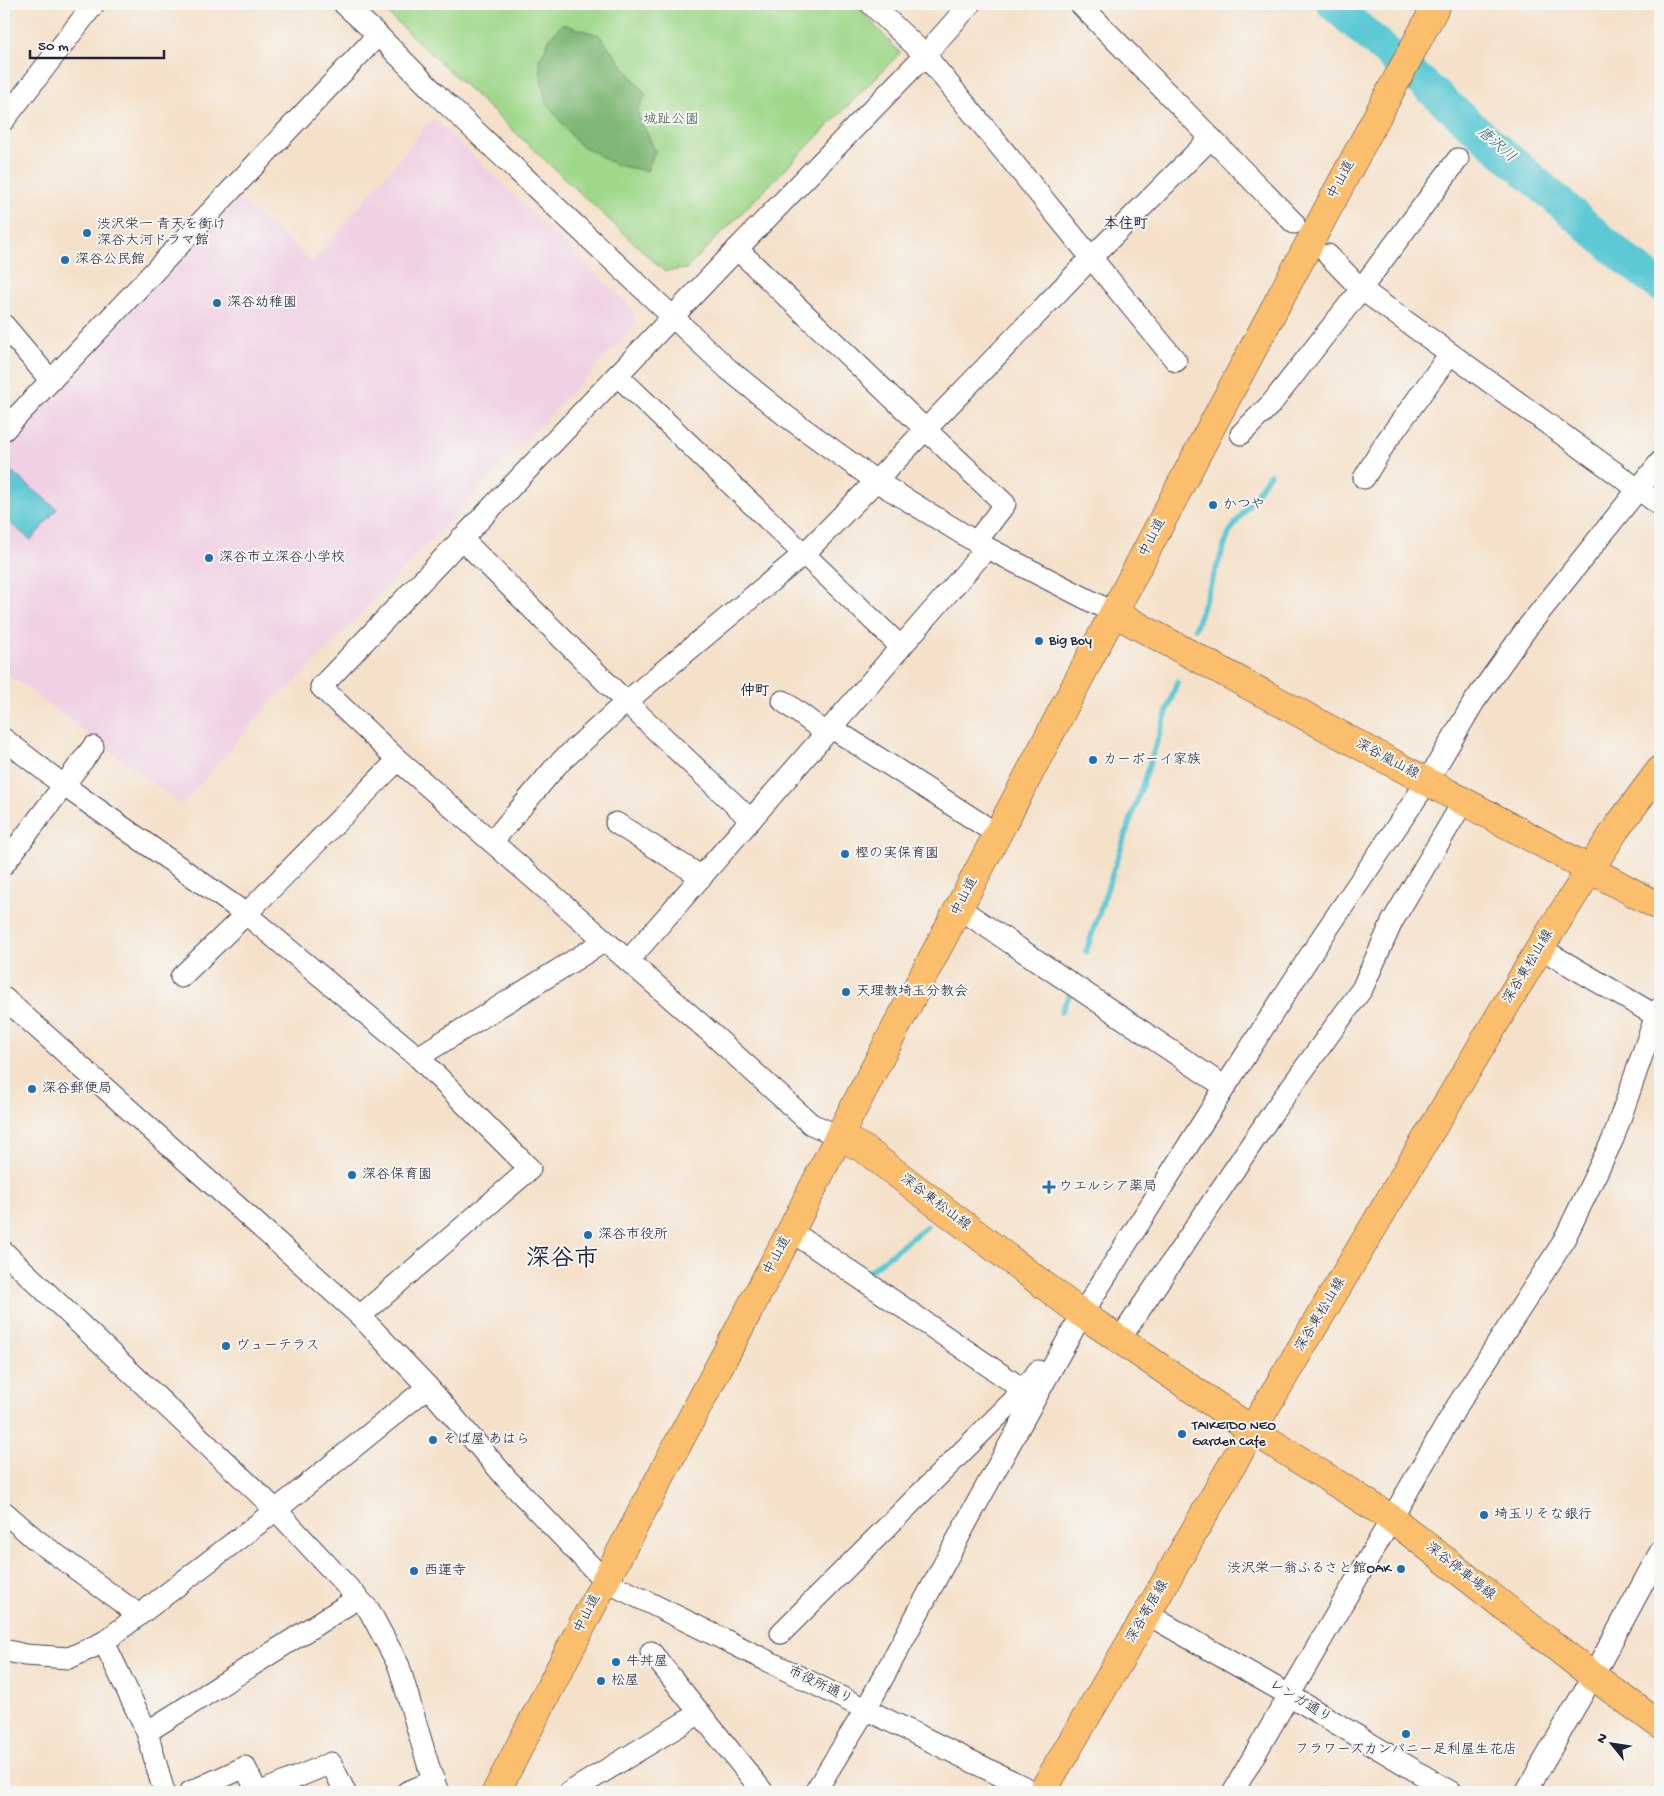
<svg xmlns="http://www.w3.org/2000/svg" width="1664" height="1796" font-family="'Gochi Hand','Klee One',sans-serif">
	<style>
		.built { fill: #f0d0e4 }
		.green { fill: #9fd88a; stroke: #607d62 }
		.forest { fill: #7fb876; stroke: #506d58 }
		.water { fill: #5dc9d4; stroke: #407688 }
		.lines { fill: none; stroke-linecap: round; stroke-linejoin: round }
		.stream { stroke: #5dc9d4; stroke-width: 5.5 }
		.river { stroke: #5dc9d4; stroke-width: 32 }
		.minor-casing { stroke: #423f50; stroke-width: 23 }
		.major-casing { stroke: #423f50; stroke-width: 29 }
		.highway-casing { stroke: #423f50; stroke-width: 29 }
		.minor { stroke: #fff; stroke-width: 21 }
		.major { stroke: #fabe6d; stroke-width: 28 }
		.highway { stroke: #fabe6d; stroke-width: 28 }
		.poi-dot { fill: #1f6fb2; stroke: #f6f6f2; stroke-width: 2 }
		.labels { text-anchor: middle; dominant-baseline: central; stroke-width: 4; stroke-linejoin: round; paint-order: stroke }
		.park-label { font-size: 14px; fill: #485953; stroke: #f6f6f2 }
		.street-label { font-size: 14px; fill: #22223b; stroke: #f6f6f2 }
		.poi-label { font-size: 14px; fill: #22223b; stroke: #f6f6f2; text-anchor: start }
		.water-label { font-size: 15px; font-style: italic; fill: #375c71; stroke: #f6f6f2 }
		.neighbourhood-label { font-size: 15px; font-weight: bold; fill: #22223b; stroke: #f6f6f2 }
		.town-label { font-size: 24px; font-weight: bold; fill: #22223b; stroke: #f6f6f2 }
	</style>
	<rect width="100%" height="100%" fill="#f6f6f2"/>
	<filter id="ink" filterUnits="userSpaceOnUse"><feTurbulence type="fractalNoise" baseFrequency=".02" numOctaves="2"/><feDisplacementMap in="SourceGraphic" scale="10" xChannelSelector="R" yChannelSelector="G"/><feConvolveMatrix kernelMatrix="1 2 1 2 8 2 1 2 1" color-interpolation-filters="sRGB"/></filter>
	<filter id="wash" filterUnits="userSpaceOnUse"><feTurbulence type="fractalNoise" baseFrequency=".0096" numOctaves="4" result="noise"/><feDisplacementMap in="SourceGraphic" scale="20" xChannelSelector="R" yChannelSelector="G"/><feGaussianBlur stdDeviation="1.12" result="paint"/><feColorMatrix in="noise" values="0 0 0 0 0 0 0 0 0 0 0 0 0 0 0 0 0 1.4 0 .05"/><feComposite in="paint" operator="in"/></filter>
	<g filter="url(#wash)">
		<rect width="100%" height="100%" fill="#f5e1ca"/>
		<path class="built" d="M 433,118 L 632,308 L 635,318 L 632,329 L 289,689 L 275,697 L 182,805 L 4,671 L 4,445 L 236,197 L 313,262 Z"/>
		<path class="green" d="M 389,4 L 855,4 L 900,53 L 686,269 L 664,271 L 384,10 Z"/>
		<path class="forest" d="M 562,24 L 599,35 L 646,95 L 637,111 L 655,151 L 647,171 L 616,165 L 577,143 L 545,101 L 539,61 L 550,38 Z"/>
		<path class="water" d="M 5,466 L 57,509 L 31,540 L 4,518 Z"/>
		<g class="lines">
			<g class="stream">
				<path d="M 1195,628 L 1229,533 L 1270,474"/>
				<path d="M 1086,952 L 1177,682"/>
				<path d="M 1061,1012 L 1071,992"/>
				<path d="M 867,1273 L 927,1226"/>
			</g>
			<path class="river" d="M 1332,4 L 1618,253 L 1660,286"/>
		</g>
	</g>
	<g filter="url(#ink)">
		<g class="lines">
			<g class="minor-casing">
				<g id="minor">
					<path d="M 344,4 L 378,35 L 435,93 L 728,369 L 786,416 L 876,481 L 976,542 L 1114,613"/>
					<path d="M 871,4 L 925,55 L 1176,361"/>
					<path d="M 1080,4 L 1294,223"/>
					<path d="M 4,120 L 94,4"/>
					<path d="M 737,249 L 926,430 L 1005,504 L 976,542"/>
					<path d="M 1328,255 L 1361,289 L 1660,505"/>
					<path d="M 4,325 L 51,381"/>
					<path d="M 617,375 L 901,647"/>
					<path d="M 4,430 L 378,35"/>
					<path d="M 1241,434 L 1271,404 L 1361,289 L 1458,159"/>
					<path d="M 1364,478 L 1386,442 L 1450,354"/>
					<path d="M 461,538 L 626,702 L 751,820"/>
					<path d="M 783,701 L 826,733"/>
					<path d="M 832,728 L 997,834"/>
					<path d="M 4,739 L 63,785 L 246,914 L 418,1057 L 530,1169 L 360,1316"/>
					<path d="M 616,823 L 702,877"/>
					<path d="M 492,842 L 557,765 L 626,702 L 805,553 L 876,481 L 1091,258 L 1211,138"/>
					<path d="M 4,864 L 93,747"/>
					<path d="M 959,908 L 1225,1087"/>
					<path d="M 1540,948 L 1660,1018"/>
					<path d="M 628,961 L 987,548"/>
					<path d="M 181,977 L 246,914 L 398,760"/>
					<path d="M 4,998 L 360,1316 L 428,1387 L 507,1479 L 605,1581 L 1034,1792"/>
					<path d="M 418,1057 L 605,941"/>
					<path d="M 839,1136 L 811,1124 L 712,1034 L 398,760 L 321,687 L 737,249 L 925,55 L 970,4"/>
					<path d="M 791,1231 L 1024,1390"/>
					<path d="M 4,1252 L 276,1510 L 369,1610 L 399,1666 L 430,1771 L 438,1792"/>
					<path d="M 1120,1339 L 1273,1112 L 1362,989 L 1392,922 L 1463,802"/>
					<path d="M 4,1512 L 35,1539 L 139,1615"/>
					<path d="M 1147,1614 L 1289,1695 L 1451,1792"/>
					<path d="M 781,1633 L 1024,1390 L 1038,1371"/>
					<path d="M 104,1642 L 147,1732 L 164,1792"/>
					<path d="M 4,1650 L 25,1655 L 69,1658 L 104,1642 L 276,1510 L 428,1387"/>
					<path d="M 651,1652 L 763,1792"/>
					<path d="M 147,1732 L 358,1598"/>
					<path d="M 190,1792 L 245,1767 L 257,1792"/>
					<path d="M 261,1792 L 331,1763 L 345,1792"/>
					<path d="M 407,1792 L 434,1781"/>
					<path d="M 570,1792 L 700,1713"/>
					<path d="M 815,1792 L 866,1709 L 971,1514 L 1082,1314 L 1225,1087 L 1322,937 L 1427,782 L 1474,702 L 1527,628 L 1660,462"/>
					<path d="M 1233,1792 L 1457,1406 L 1562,1244 L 1613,1139 L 1656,1015 L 1660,1008"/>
					<path d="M 1526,1792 L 1593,1676 L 1660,1552"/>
				</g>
			</g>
			<g class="major-casing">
				<g id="major">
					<path d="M 1114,613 L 1660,907"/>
					<path d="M 839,1136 L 864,1149 L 1082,1314 L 1252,1430 L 1391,1518 L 1593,1676 L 1660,1725"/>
					<path d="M 1042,1792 L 1147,1614 L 1252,1430 L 1540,948 L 1616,829 L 1660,770"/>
				</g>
			</g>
			<g class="highway-casing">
				<path id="highway" d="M 496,1792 L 605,1581 L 791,1231 L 839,1136 L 1208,433 L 1437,4"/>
			</g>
			<use href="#minor" class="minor"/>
			<use href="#major" class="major"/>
			<use href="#highway" class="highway"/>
		</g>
	</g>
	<g class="poi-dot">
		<circle cx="87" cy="233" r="5"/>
		<circle cx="65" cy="260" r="5"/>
		<circle cx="217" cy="303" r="5"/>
		<circle cx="1213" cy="505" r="5"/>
		<circle cx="209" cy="558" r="5"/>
		<circle cx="1039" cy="641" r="5"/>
		<circle cx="1093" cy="760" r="5"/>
		<circle cx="845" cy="854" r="5"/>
		<circle cx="846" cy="992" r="5"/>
		<circle cx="32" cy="1089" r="5"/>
		<circle cx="352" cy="1175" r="5"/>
		<path d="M1046.5 1179.5h5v5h5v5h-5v5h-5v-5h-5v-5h5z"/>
		<circle cx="588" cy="1235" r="5"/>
		<circle cx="226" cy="1346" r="5"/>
		<circle cx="1182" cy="1434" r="5"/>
		<circle cx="433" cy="1440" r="5"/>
		<circle cx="1484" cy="1515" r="5"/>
		<circle cx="1401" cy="1569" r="5"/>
		<circle cx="414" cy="1571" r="5"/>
		<circle cx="616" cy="1662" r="5"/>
		<circle cx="601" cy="1681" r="5"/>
		<circle cx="1406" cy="1734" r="5"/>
	</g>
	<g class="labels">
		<g class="park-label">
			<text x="671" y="120">城趾公園</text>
		</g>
		<g class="street-label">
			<text transform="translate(1342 180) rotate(-62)">中山道</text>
			<text transform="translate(1153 538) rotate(-63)">中山道</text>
			<text transform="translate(1387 760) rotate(28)">深谷嵐山線</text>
			<text transform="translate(965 897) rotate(-63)">中山道</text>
			<text transform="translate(1529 967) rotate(-59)">深谷東松山線</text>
			<text transform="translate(935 1203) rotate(37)">深谷東松山線</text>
			<text transform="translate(778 1256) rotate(-62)">中山道</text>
			<text transform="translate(1321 1315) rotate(-59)">深谷東松山線</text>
			<text transform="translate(1460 1572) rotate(38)">深谷停車場線</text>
			<text transform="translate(1148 1612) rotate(-60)">深谷寄居線</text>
			<text transform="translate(588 1614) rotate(-63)">中山道</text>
			<text transform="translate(820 1686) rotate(26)">市役所通り</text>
			<text transform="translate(1300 1702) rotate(31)">レンガ通り</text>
		</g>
		<g class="poi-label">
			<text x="97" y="225">渋沢栄一 青天を衝け<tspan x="97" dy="16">深谷大河ドラマ館</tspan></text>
			<text x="75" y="260">深谷公民館</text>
			<text x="227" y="303">深谷幼稚園</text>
			<text x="1223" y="505">かつや</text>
			<text x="219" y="558">深谷市立深谷小学校</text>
			<text x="1049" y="641">Big Boy</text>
			<text x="1103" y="760">カーボーイ家族</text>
			<text x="855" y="854">樫の実保育園</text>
			<text x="856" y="992">天理教埼玉分教会</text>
			<text x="42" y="1089">深谷郵便局</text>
			<text x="362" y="1175">深谷保育園</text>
			<text x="1059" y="1187">ウエルシア薬局</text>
			<text x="598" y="1235">深谷市役所</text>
			<text x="236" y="1346">ヴューテラス</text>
			<text x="1192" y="1426">TAIKEIDO NEO<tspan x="1192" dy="16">Garden Cafe</tspan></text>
			<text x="443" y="1440">そば屋 あはら</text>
			<text x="1494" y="1515">埼玉りそな銀行</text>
			<text x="1391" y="1569" text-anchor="end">渋沢栄一翁ふるさと館OAK</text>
			<text x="424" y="1571">西運寺</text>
			<text x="626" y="1662">牛丼屋</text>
			<text x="611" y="1681">松屋</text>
			<text x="1406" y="1750" text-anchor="middle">フラワーズカンパニー足利屋生花店</text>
		</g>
		<g class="water-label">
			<text transform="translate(1496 145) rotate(41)">唐沢川</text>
		</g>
		<g class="neighbourhood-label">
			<text x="1126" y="225">本住町</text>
			<text x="755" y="692">仲町</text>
		</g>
		<g class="town-label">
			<text x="562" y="1260">深谷市</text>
		</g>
	</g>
	<rect width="1664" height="1796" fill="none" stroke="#f6f6f2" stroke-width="20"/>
	<g transform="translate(1612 1744) rotate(300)" stroke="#f6f6f2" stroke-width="4" paint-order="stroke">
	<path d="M0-4L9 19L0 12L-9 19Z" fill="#22223b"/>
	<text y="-8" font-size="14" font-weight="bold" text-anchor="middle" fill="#22223b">N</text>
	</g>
	<path d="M30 50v8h134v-8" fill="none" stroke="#22223b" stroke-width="2.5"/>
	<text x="38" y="50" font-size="15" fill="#22223b" stroke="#f6f6f2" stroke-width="4" paint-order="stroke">50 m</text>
</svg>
